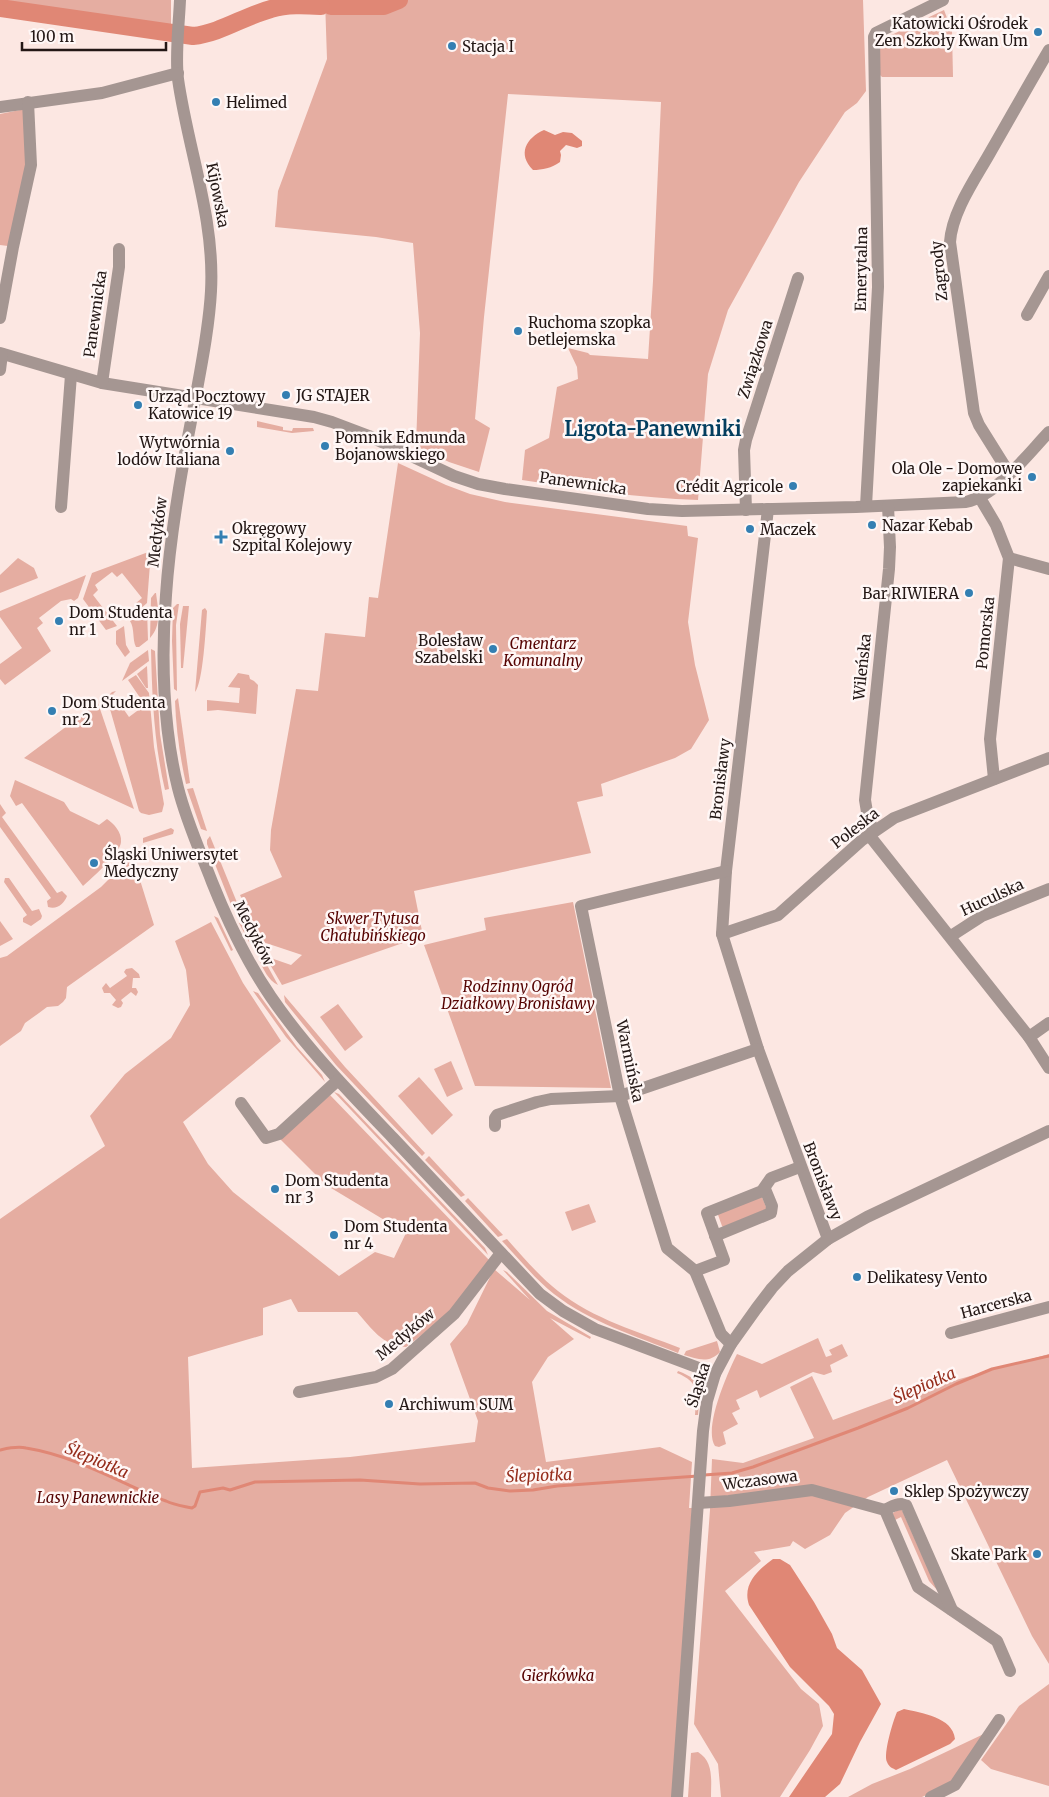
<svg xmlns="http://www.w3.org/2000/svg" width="1049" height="1797" font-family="Merriweather,serif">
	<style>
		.green { fill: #e5ada1 }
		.water { fill: #e08775 }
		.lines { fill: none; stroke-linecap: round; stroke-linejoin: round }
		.stream { stroke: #e08775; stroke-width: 3 }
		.river { stroke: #e08775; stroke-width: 18 }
		.minor { stroke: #a59692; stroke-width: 12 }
		.poi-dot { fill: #347fb2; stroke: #fff7f6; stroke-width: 2 }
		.labels { text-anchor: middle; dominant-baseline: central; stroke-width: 5; stroke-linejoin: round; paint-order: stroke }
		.poi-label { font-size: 15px; fill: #231715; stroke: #fff7f6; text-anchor: start }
		.street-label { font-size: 15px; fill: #231715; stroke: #fff7f6 }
		.park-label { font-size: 15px; font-style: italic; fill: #550200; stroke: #fff7f6 }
		.water-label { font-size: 16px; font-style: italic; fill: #952c1b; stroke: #fff7f6 }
		.district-label { font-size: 20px; font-weight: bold; fill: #033e5f; stroke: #fff7f6 }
	</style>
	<rect width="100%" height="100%" fill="#fce7e2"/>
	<g class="green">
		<path d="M 0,0 L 171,0 L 171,26 L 168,39 L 0,15 Z"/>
		<path d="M 325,0 L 863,0 L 866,91 L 857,103 L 845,112 L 799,182 L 728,310 L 708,374 L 698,500 C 639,498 580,489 522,480 L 525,450 L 549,438 L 557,387 L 578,379 L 577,367 L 568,348 L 588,353 L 590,355 L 648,359 L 653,281 L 661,102 L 508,94 L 484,317 L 475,419 L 490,428 L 479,472 L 449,462 L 416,446 L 420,333 L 413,243 L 376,237 L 275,227 L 278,191 L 327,59 Z"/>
		<path d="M 944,10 L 952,31 L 953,77 L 882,77 L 880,75 L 880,45 L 883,39 Z"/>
		<path d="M 25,109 L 27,163 L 8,246 L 0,245 L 0,114 Z"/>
		<path d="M 257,421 L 283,427 L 283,430 L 292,431 L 293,428 L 313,428 L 314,431 L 292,433 L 257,427 Z"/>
		<path d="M 398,463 L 446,485 L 470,494 L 505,502 L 687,526 L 688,536 L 698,538 L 688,622 L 695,665 L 709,720 L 691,749 L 675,758 L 601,784 L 603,796 L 577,802 L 591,853 L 414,891 L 423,936 L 282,985 L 265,956 L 291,965 L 302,955 L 263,942 L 240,895 L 282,877 L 270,850 L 271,830 L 296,689 L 318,691 L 325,633 L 365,637 L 369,597 L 378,598 Z"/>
		<path d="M 151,551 L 147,603 L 140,609 L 136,603 L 142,598 L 122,573 L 117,577 L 112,572 L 95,585 L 98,590 L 93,595 L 117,626 L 106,630 L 83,599 L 92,573 Z"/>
		<path d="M 18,558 L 34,568 L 38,578 L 0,593 L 0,575 Z"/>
		<path d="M 86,575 L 78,598 L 74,601 L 71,599 L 61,601 L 39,618 L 43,623 L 37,628 L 51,651 L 5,685 L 0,679 L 0,664 L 22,648 L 0,617 L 0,611 Z"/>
		<path d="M 155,593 L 156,593 C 158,609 162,625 150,638 L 151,598 Z"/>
		<path d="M 177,604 L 179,604 L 176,625 L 177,691 L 174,689 L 172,641 L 173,608 Z"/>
		<path d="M 183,606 L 189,606 L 183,668 L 181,668 L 180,624 Z"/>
		<path d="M 205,608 L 207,611 C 206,626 203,684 195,692 L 202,610 Z"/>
		<path d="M 146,609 L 147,610 L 148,640 L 139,647 L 136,647 C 132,639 135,629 130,621 Z"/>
		<path d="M 124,626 L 126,645 L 130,652 L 125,657 L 116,644 L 116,631 Z"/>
		<path d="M 151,649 L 155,651 L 160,734 L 169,789 L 165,790 C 154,744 152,696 151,649 Z"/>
		<path d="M 148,650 L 149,661 L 122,681 L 130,663 Z"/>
		<path d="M 147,666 L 148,688 L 146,688 L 137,674 Z"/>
		<path d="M 238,673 L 249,675 L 250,679 L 254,681 L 258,685 L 256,714 L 218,710 L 207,711 L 207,700 L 239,703 L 240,688 L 228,687 Z"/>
		<path d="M 136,675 L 149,693 L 154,747 L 164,804 L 162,812 L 149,815 L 141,813 L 139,811 L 108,702 L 110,699 L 108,696 L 112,692 L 116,691 L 113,694 L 129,717 L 145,705 L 128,680 Z"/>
		<path d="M 178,698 L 190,783 L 186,784 C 180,757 176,729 175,701 Z"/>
		<path d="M 98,703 L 134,809 L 24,758 Z"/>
		<path d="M 15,780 L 64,802 L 70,811 L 99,825 L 107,819 C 114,824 122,832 121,842 C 121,852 91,879 83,886 L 22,803 L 16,806 L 10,796 Z"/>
		<path d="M 193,788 L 207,831 L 201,829 L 187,789 Z"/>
		<path d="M 0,804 L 6,813 L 2,817 L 57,893 L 62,891 L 67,896 C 64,904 57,910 48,907 L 47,901 L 51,898 L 0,827 Z"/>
		<path d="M 171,828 L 174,830 L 173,834 L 143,843 L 143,838 Z"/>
		<path d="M 210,836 L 238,905 L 232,907 L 207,844 L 207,840 Z"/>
		<path d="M 130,861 L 135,864 L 154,925 L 67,987 L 66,998 L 63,1002 L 58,1006 L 47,1007 L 39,1013 L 25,1023 L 21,1031 L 0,1046 L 0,958 L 7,956 L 101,887 L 126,862 Z"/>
		<path d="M 5,878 L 9,878 L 32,911 L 39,909 L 42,916 L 41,919 L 31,926 L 23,922 L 23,918 L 27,915 L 4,882 Z"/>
		<path d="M 573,902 L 611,1088 L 475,1086 L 424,945 L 486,930 L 484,918 Z"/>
		<path d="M 214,916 L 218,918 L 233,950 L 231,951 Z"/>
		<path d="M 0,921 L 13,939 L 0,946 Z"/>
		<path d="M 244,921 L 253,939 L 249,942 L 239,923 Z"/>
		<path d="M 211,922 L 243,983 L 281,1041 L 183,1122 L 208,1164 L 233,1192 L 339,1276 L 375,1252 L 394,1258 L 406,1233 L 326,1185 L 280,1139 L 330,1095 L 489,1260 L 452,1314 L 436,1324 L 406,1347 C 383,1346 371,1328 357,1312 L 298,1312 L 291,1299 L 263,1308 L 263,1335 L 188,1357 L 192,1468 L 350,1457 L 475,1442 L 478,1421 L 450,1344 L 467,1324 L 494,1269 L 530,1300 L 503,1270 L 507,1272 L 547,1311 L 591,1337 L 590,1339 L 550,1318 L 574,1339 L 548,1357 L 532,1382 L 546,1462 L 660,1447 L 692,1462 L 689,1508 L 692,1508 L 672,1797 L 0,1797 L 0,1219 L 105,1146 L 90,1116 L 125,1074 L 171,1038 L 190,1005 L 186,970 L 175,941 Z"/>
		<path d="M 260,954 L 261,954 L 278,985 C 268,980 264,970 259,960 Z"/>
		<path d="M 132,968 L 139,974 L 140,978 L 133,978 L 132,988 L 136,988 L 138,992 L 136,996 L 131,992 L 121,1000 L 123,1003 L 121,1007 L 118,1008 L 112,1005 L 116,1000 L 110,993 L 104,993 L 102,988 L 106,983 L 110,988 L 127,976 L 124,972 L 126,969 Z"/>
		<path d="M 253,991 L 258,993 L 297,1047 L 322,1075 L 325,1082 L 286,1037 Z"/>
		<path d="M 284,995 L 345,1067 L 425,1153 L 422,1156 L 336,1065 L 285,1002 Z"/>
		<path d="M 338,1004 L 363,1037 L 345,1051 L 320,1017 Z"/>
		<path d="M 451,1061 L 463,1089 L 447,1097 L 434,1069 Z"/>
		<path d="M 419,1077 L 453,1115 L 432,1135 L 398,1096 Z"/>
		<path d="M 334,1092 L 339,1094 L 485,1248 L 488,1255 Z"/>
		<path d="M 429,1156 L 465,1195 L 461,1197 L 425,1160 Z"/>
		<path d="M 761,1195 L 767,1209 L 723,1227 L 722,1226 L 717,1212 Z"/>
		<path d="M 468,1198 L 503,1235 L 498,1237 L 465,1201 Z"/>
		<path d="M 589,1204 L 596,1222 L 572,1231 L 565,1212 Z"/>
		<path d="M 507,1239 C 523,1257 539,1276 558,1291 C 593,1319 639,1332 680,1348 L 678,1353 C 636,1336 590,1322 554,1294 C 535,1279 519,1259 502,1241 Z"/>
		<path d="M 818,1338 L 826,1357 L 832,1355 L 829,1350 L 842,1344 L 848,1356 L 830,1365 L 832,1372 L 824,1375 L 813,1372 L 760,1398 L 757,1390 L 736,1400 L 740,1409 L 732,1413 L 738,1424 L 723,1432 L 726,1444 L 719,1447 L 715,1446 C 703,1428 728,1372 737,1354 L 762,1364 Z"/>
		<path d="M 717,1341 L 720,1352 C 709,1364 697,1359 684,1355 L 686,1351 Z"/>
		<path d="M 1049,1354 L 1049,1664 L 1032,1636 L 947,1460 L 868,1497 L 845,1513 L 830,1535 L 805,1549 L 793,1541 L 790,1546 L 754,1552 L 761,1561 L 725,1591 L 801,1689 L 819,1704 L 823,1726 L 810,1750 L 780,1797 L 721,1797 L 718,1764 L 694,1724 L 710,1510 L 712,1459 L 743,1463 L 814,1438 L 790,1387 L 812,1376 L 833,1420 L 895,1397 Z"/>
		<path d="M 678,1371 C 704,1381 700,1389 698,1415 L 695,1415 C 697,1392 700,1383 677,1373 Z"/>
		<path d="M 901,1508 L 938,1591 L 929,1581 L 901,1517 L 895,1520 L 893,1515 L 893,1513 Z"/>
		<path d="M 1049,1684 L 1049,1786 L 991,1769 L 981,1760 L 1019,1706 Z"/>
		<path d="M 988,1732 L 953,1783 L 922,1797 L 848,1797 L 872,1784 L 910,1769 Z"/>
		<path d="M 698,1752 C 714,1762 711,1780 711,1797 L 688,1797 L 691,1753 Z"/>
	</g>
	<g class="water">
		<path d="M 544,130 L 555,135 L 563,132 L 572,133 L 582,141 L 582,146 L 577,148 L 566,145 L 560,151 L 561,155 L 560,162 C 552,168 542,170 533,170 C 517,154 526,138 544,130 Z"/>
		<path d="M 773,1559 L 780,1559 L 790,1565 L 814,1602 L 832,1634 L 837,1648 L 862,1670 L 881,1704 L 860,1742 L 840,1784 L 825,1797 L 789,1797 L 832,1734 L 834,1714 L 829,1706 L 790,1667 L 749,1605 C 742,1584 758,1570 773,1559 Z"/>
		<path d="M 904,1709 C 921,1713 953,1717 955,1739 L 950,1744 L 896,1770 C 892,1768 889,1767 887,1762 C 883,1754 893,1721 897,1712 Z"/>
	</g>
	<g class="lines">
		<g class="stream">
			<path d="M 0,1450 C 9,1448 17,1446 26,1448 C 76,1456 120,1483 166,1501 C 174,1505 183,1506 192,1508 L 195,1506 L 200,1492 L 223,1488 L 230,1490 L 255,1482 L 360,1480 L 420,1484 L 475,1483 L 488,1488 L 510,1491 L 533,1490 L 557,1486 L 698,1476"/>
			<path d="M 704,1475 L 732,1473 L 753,1467 L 858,1428 L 908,1408 L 956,1384 L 992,1369 L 1049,1356"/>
		</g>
		<g class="river">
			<path d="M 331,6 L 384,6 L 399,0"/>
			<path d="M 0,8 L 193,36 C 221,33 244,16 271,9 C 287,4 305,5 321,6"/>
		</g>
		<g class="minor">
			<path d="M 180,0 C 179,24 175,55 178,79 C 188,150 215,218 211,291 C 209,330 200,372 193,411 C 181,472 170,534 166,595 C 161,657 163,728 178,788 C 186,820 200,851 212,882 C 228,922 247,962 271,997 C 306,1048 350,1093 393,1138 C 442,1190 491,1242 540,1294 L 563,1311 L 595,1329 L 715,1374"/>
			<path d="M 0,107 L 102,93 L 178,73"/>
			<path d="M 1027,315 L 1049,276"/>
			<path d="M 0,318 L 13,247 L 31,165 L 28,102"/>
			<path d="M 0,353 L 102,383 L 314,417 L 332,422 L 369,436 L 454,476 L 478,484 L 505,489 L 648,509 L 682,511 L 856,507 L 966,502 C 997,495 1027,455 1049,432"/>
			<path d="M 0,370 L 2,354"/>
			<path d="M 102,383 L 119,267 L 119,249"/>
			<path d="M 1009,473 L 979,425 L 974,413 L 950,242 C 952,211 976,178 991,151 C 1010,118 1029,84 1049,50"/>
			<path d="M 980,498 L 996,525 L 1009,558 L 990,739 L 994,779"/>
			<path d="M 866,506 L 878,287 L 874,37 L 876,33 L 943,0"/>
			<path d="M 61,507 L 71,375"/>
			<path d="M 768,509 L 726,871 L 722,934 L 758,1049 L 828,1239"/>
			<path d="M 746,510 L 744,450 L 746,440 L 798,278"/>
			<path d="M 1009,558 L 1049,569"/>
			<path d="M 874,831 L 868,818 L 865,800 L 889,569 L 890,547 L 888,506"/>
			<path d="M 869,835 L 1029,1037 L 1049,1068"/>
			<path d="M 726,871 L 581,906 L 620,1096 L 667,1248 L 695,1271 L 721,1334 L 731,1344"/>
			<path d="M 722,934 L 778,915 L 862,840 L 894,818 L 1049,758"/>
			<path d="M 951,936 L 982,916 L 1049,889"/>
			<path d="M 1029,1037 L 1049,1023"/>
			<path d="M 241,1103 L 266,1138 L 279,1134 L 338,1080"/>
			<path d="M 495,1126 L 495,1118 L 497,1115 L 537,1102 L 551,1099 L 620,1096 L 758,1049"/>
			<path d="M 715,1236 L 771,1213 L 772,1206 L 765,1189"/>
			<path d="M 695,1271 L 724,1260 L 707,1213 L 762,1191 L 771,1178 L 800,1167"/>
			<path d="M 951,1333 L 1049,1307"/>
			<path d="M 299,1392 L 376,1377 L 392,1369 L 454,1314 L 501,1253"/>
			<path d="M 698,1503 L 729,1501 L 812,1490 L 885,1510 L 918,1587 L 997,1641 L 1010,1671"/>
			<path d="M 885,1510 C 891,1507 898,1502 906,1505 L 952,1610"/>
			<path d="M 677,1797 L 703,1431 L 707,1401 L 715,1374 L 731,1344 L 756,1309 L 772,1288 L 788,1271 L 828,1239 L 867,1217 L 1049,1131"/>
			<path d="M 931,1797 L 955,1785 L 999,1720"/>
		</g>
	</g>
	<g class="poi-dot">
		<circle cx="1038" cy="32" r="5"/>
		<circle cx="452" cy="46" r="5"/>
		<circle cx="216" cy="102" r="5"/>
		<circle cx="518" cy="331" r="5"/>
		<circle cx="286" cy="395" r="5"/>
		<circle cx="138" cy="405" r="5"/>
		<circle cx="325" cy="446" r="5"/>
		<circle cx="230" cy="451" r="5"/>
		<circle cx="1032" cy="477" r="5"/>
		<circle cx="793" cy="486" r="5"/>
		<circle cx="872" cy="525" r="5"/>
		<circle cx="750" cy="529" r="5"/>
		<path d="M218.5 529.5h5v5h5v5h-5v5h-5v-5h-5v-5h5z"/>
		<circle cx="969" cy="593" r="5"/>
		<circle cx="59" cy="621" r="5"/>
		<circle cx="493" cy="649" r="5"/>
		<circle cx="52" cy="711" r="5"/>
		<circle cx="94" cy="863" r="5"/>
		<circle cx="275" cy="1189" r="5"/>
		<circle cx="334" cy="1235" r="5"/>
		<circle cx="857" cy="1277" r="5"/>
		<circle cx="389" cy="1404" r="5"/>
		<circle cx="894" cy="1491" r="5"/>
		<circle cx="1037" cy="1554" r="5"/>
	</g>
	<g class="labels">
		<g class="poi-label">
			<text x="1028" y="23" text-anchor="end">Katowicki Ośrodek<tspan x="1028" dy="17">Zen Szkoły Kwan Um</tspan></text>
			<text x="462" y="46">Stacja I</text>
			<text x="226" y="102">Helimed</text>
			<text x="528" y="322">Ruchoma szopka<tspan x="528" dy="17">betlejemska</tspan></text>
			<text x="296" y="395">JG STAJER</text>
			<text x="148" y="396">Urząd Pocztowy<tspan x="148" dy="17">Katowice 19</tspan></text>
			<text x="335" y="437">Pomnik Edmunda<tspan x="335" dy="17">Bojanowskiego</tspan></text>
			<text x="220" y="442" text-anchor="end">Wytwórnia<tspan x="220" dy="17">lodów Italiana</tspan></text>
			<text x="1022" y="468" text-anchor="end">Ola Ole - Domowe<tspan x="1022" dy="17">zapiekanki</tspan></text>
			<text x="783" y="486" text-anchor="end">Crédit Agricole</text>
			<text x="882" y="525">Nazar Kebab</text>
			<text x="232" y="528">Okręgowy<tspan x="232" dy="17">Szpital Kolejowy</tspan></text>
			<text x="760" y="529">Maczek</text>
			<text x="959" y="593" text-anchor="end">Bar RIWIERA</text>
			<text x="69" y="612">Dom Studenta<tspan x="69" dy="17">nr 1</tspan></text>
			<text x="483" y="640" text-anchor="end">Bolesław<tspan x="483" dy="17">Szabelski</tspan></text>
			<text x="62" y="702">Dom Studenta<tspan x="62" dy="17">nr 2</tspan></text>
			<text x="104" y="854">Śląski Uniwersytet<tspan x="104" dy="17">Medyczny</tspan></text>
			<text x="285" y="1180">Dom Studenta<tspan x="285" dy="17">nr 3</tspan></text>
			<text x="344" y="1226">Dom Studenta<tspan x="344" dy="17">nr 4</tspan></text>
			<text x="867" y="1277">Delikatesy Vento</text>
			<text x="399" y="1404">Archiwum SUM</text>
			<text x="904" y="1491">Sklep Spożywczy</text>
			<text x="1027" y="1554" text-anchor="end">Skate Park</text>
		</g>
		<g class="street-label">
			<text transform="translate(218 195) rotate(79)">Kijowska</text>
			<text transform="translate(861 269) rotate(-89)">Emerytalna</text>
			<text transform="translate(939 271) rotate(-96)">Zagrody</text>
			<text transform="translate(95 314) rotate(-82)">Panewnicka</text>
			<text transform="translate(755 359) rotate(-72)">Związkowa</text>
			<text transform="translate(583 483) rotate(8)">Panewnicka</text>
			<text transform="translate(157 532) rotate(-83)">Medyków</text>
			<text transform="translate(985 633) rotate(-84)">Pomorska</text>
			<text transform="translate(862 667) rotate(-84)">Wileńska</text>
			<text transform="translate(720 779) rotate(-83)">Bronisławy</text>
			<text transform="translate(855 828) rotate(-38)">Poleska</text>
			<text transform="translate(992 897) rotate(-25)">Huculska</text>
			<text transform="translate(254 933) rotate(63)">Medyków</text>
			<text transform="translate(630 1061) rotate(78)">Warmińska</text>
			<text transform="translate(823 1181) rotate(69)">Bronisławy</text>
			<text transform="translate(996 1304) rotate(-15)">Harcerska</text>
			<text transform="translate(405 1334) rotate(-40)">Medyków</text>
			<text transform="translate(698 1385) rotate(-73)">Śląska</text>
			<text transform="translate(760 1480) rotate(-7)">Wczasowa</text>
		</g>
		<g class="park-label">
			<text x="543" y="643">Cmentarz<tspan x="543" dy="17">Komunalny</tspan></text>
			<text x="373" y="918">Skwer Tytusa<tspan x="373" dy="17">Chałubińskiego</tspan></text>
			<text x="518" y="986">Rodzinny Ogród<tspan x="518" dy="17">Działkowy Bronisławy</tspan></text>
			<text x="98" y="1497">Lasy Panewnickie</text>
			<text x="558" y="1675">Gierkówka</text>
		</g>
		<g class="water-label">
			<text transform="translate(924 1385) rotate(-24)">Ślepiotka</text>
			<text transform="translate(97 1460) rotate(23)">Ślepiotka</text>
			<text transform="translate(539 1475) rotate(-2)">Ślepiotka</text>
		</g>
		<g class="district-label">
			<text x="653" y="428">Ligota-Panewniki</text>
		</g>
	</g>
	<path d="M22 42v8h144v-8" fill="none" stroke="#231715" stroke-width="2.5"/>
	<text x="30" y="42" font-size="15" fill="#231715" stroke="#fff7f6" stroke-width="4" paint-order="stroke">100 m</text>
</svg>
